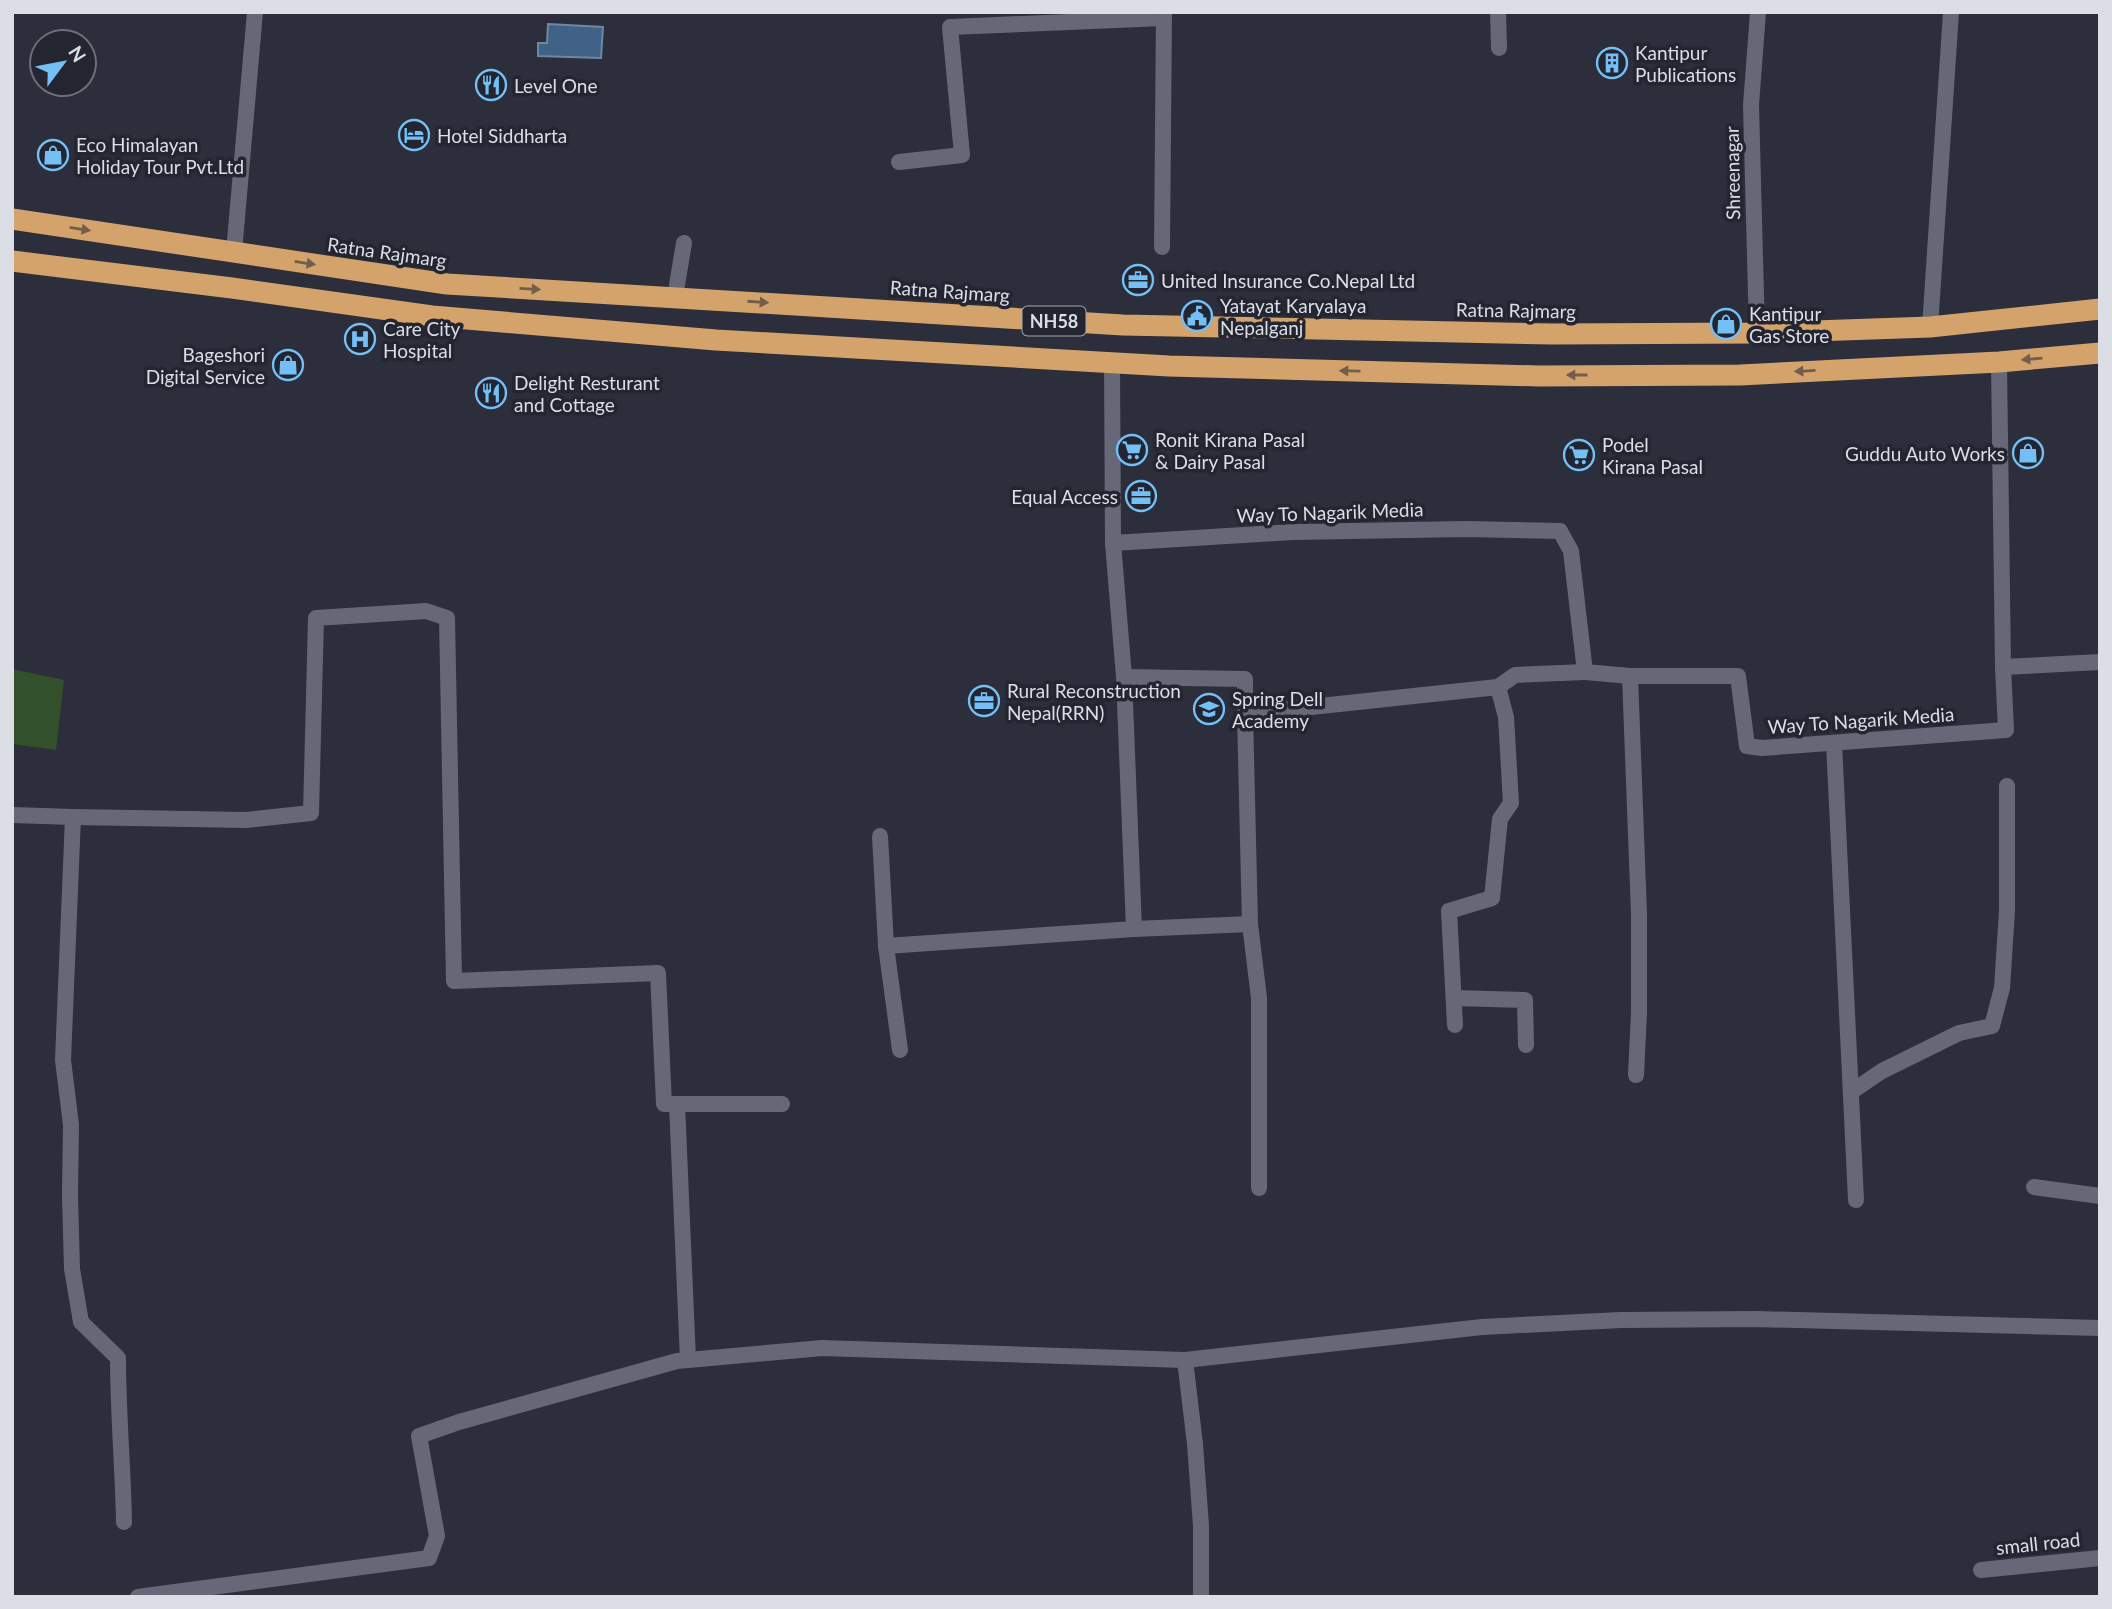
<svg xmlns="http://www.w3.org/2000/svg" width="2112" height="1609" font-family="Lato,sans-serif">
	<style>
		.green { fill: #31502b }
		.water { fill: #406287; stroke: #6f87a4; stroke-width: 2 }
		.lines { fill: none; stroke-linecap: round; stroke-linejoin: round }
		.street { stroke: #666877; stroke-width: 16 }
		.highway { stroke: #d4a36b; stroke-width: 21 }
		.oneway { fill: #735e4b }
		.labels { text-anchor: middle; dominant-baseline: central; stroke-width: 7; stroke-linejoin: round; paint-order: stroke }
		.shield { fill: #232531; stroke: #a4a6b0; stroke-width: 2 }
		.shield-label { font-size: 18px; font-weight: bold; fill: #dcdee6 }
		.poi-label { font-size: 19px; fill: #dcdee6; stroke: #232531; text-anchor: start }
		.street-label { font-size: 19px; fill: #dcdee6; stroke: #232531 }
	</style>
	<rect width="100%" height="100%" fill="#2c2e3b"/>
	<path class="green" d="M 12,669 L 64,680 L 56,750 L 12,744 Z"/>
	<path class="water" d="M 548,24 L 603,27 L 601,58 L 538,56 L 538,43 L 547,43 Z"/>
	<g class="lines">
		<g class="street">
			<path d="M 1498,12 L 1499,48"/>
			<path d="M 899,162 L 962,155 L 950,27 L 1163,18"/>
			<path d="M 1162,247 L 1164,12"/>
			<path d="M 234,252 L 255,12"/>
			<path d="M 675,297 L 684,243"/>
			<path d="M 1930,327 L 1951,12"/>
			<path d="M 1757,333 L 1751,105 L 1758,12"/>
			<path d="M 1113,543 L 1293,532 L 1466,529 L 1560,531 L 1571,551 L 1585,672 L 1630,676 L 1738,676 L 1747,746 L 1762,748 L 2006,730 L 2003,667 L 1999,362"/>
			<path d="M 2003,667 L 2100,662"/>
			<path d="M 1630,676 L 1639,914 L 1639,1012 L 1636,1075"/>
			<path d="M 1124,677 L 1245,679 L 1245,714 L 1498,687 L 1515,675 L 1585,672"/>
			<path d="M 1245,714 L 1250,924 L 1259,998 L 1259,1188"/>
			<path d="M 1834,743 L 1856,1200"/>
			<path d="M 12,815 L 73,817 L 246,820 L 311,813 L 316,618 L 426,611 L 447,618 L 454,981 L 658,973 L 664,1104 L 782,1104"/>
			<path d="M 73,817 L 63,1060 L 71,1125 L 70,1196 L 72,1269 L 81,1322 L 118,1358 C 118,1413 123,1467 124,1522"/>
			<path d="M 880,836 L 886,946"/>
			<path d="M 1134,929 L 1250,924"/>
			<path d="M 1455,998 L 1525,1000 L 1526,1045"/>
			<path d="M 1455,1025 L 1449,911 L 1492,898 L 1500,819 L 1511,803 L 1506,717 L 1498,687"/>
			<path d="M 900,1050 L 886,946 L 1134,929 L 1124,677 L 1113,543 L 1112,362"/>
			<path d="M 1851,1092 L 1882,1071 L 1959,1033 L 1992,1026 L 2002,988 L 2007,911 L 2007,786"/>
			<path d="M 677,1104 L 688,1360"/>
			<path d="M 2034,1187 L 2100,1196"/>
			<path d="M 1185,1360 L 1195,1444 L 1201,1526 L 1201,1597"/>
			<path d="M 1981,1570 L 2100,1558"/>
			<path d="M 138,1597 L 429,1558 L 437,1536 L 419,1436 L 459,1422 L 677,1361 L 822,1348 L 1185,1360 L 1482,1327 L 1621,1320 L 1756,1319 L 2100,1328"/>
		</g>
		<g class="highway">
			<path d="M 12,219 L 447,284 L 1123,325 L 1553,334 L 1757,333 L 1930,327 L 2100,309"/>
			<path d="M 12,261 L 232,288 L 432,316 L 716,340 L 1169,366 L 1539,376 L 1740,375 L 1999,362 L 2100,353"/>
		</g>
	</g>
	<defs><path id="oneway-solid" d="M-6-.8H1V-3.2L6.5 0L1 3.2V.8H-6Z" transform="scale(1.75)"/></defs>
	<g class="oneway">
		<use href="#oneway-solid" transform="translate(80 229) rotate(9)"/>
		<use href="#oneway-solid" transform="translate(305 263) rotate(9)"/>
		<use href="#oneway-solid" transform="translate(530 289) rotate(3)"/>
		<use href="#oneway-solid" transform="translate(758 302) rotate(4)"/>
		<use href="#oneway-solid" transform="translate(2032 359) rotate(175)"/>
		<use href="#oneway-solid" transform="translate(1350 371) rotate(-179)"/>
		<use href="#oneway-solid" transform="translate(1805 371) rotate(177)"/>
		<use href="#oneway-solid" transform="translate(1577 375) rotate(180)"/>
	</g>
	<defs>
		<g id="building-ring" transform="scale(1.575)"><circle r="9.5" fill="#232531" stroke="#74c0f6" stroke-width="1.5"/><path d="M-4-6H4V6H1V3H-1V6H-4ZM-2.5-4.3h1.7v1.8h-1.7ZM.8-4.3h1.7v1.8H.8ZM-2.5-1h1.7V.8h-1.7ZM.8-1h1.7V.8H.8Z" fill="#74c0f6"/></g>
		<g id="restaurant-ring" transform="scale(1.575)"><circle r="9.5" fill="#232531" stroke="#74c0f6" stroke-width="1.5"/><path d="M-5-6h1v4h1v-4h1v4h1v-4h1v5L-1.5 .5V6h-2V.5L-5-1ZM5-6V6H3V1.5H1.5Q1.5-4 5-6Z" fill="#74c0f6"/></g>
		<g id="hotel-ring" transform="scale(1.575)"><circle r="9.5" fill="#232531" stroke="#74c0f6" stroke-width="1.5"/><path d="M-6-4.5h1.5V1H6V5H4.5V3h-9V5H-6ZM-4 0a1.8 1.8 0 1 1 3.6 0ZM.5 0V-2.5h3Q6-2.5 6 0Z" fill="#74c0f6"/></g>
		<g id="shop-ring" transform="scale(1.575)"><circle r="9.5" fill="#232531" stroke="#74c0f6" stroke-width="1.5"/><path d="M-5-2.5h2.3a2.7 3.5 0 0 1 5.4 0H5L5.5 6h-11ZM-1.5-2.5h3a1.5 2.3 0 0 0-3 0Z" fill="#74c0f6"/></g>
		<g id="office-ring" transform="scale(1.575)"><circle r="9.5" fill="#232531" stroke="#74c0f6" stroke-width="1.5"/><path d="M-6-3h4V-5.5h4V-3h4V5H-6ZM-1-4.5V-3h2v-1.5ZM-6 0V1H6V0Z" fill="#74c0f6"/></g>
		<g id="civic-ring" transform="scale(1.575)"><circle r="9.5" fill="#232531" stroke="#74c0f6" stroke-width="1.5"/><path d="M-.6-6.5H3V-4.5H.6V-3L4-1V1h2V6H-6V1h2V-1L-.6-3ZM-1.2 2.5V6h2.4V2.5Z" fill="#74c0f6"/></g>
		<g id="hospital-ring" transform="scale(1.575)"><circle r="9.5" fill="#232531" stroke="#74c0f6" stroke-width="1.5"/><path d="M-5-5h3v3.5h4V-5h3V5h-3V1.5h-4V5h-3Z" fill="#74c0f6"/></g>
		<g id="supermarket-ring" transform="scale(1.575)"><circle r="9.5" fill="#232531" stroke="#74c0f6" stroke-width="1.5"/><path d="M-6-5.5h2.5l.6 2H6L4.5 2H-2.5L-4.4-4H-6ZM-1.5 3.2a1.3 1.3 0 1 0 .1 0ZM3 3.2a1.3 1.3 0 1 0 .1 0Z" fill="#74c0f6"/></g>
		<g id="school-ring" transform="scale(1.575)"><circle r="9.5" fill="#232531" stroke="#74c0f6" stroke-width="1.5"/><path d="M0-5L7-2L0 1L-7-2ZM-4 1L0 2.5L4 1V4Q0 6-4 4Z" fill="#74c0f6"/></g>
	</defs>
	<g fill-rule="evenodd">
		<use href="#building-ring" x="1612" y="63"/>
		<use href="#restaurant-ring" x="491" y="85"/>
		<use href="#hotel-ring" x="414" y="135"/>
		<use href="#shop-ring" x="53" y="155"/>
		<use href="#office-ring" x="1138" y="280"/>
		<use href="#civic-ring" x="1197" y="316"/>
		<use href="#shop-ring" x="1726" y="324"/>
		<use href="#hospital-ring" x="360" y="339"/>
		<use href="#shop-ring" x="288" y="365"/>
		<use href="#restaurant-ring" x="491" y="393"/>
		<use href="#supermarket-ring" x="1132" y="450"/>
		<use href="#shop-ring" x="2028" y="453"/>
		<use href="#supermarket-ring" x="1579" y="455"/>
		<use href="#office-ring" x="1141" y="496"/>
		<use href="#office-ring" x="984" y="701"/>
		<use href="#school-ring" x="1209" y="709"/>
	</g>
	<g class="labels">
		<rect class="shield" x="1022.5" y="306.5" width="63" height="29" rx="5"/>
		<g class="shield-label">
			<text x="1054" y="321">NH58</text>
		</g>
		<g class="poi-label">
			<text x="1635" y="52">Kantipur<tspan x="1635" dy="22">Publications</tspan></text>
			<text x="514" y="85">Level One</text>
			<text x="437" y="135">Hotel Siddharta</text>
			<text x="76" y="144">Eco Himalayan<tspan x="76" dy="22">Holiday Tour Pvt.Ltd</tspan></text>
			<text x="1161" y="280">United Insurance Co.Nepal Ltd</text>
			<text x="1220" y="305">Yatayat Karyalaya<tspan x="1220" dy="22">Nepalganj</tspan></text>
			<text x="1749" y="313">Kantipur<tspan x="1749" dy="22">Gas Store</tspan></text>
			<text x="383" y="328">Care City<tspan x="383" dy="22">Hospital</tspan></text>
			<text x="265" y="354" text-anchor="end">Bageshori<tspan x="265" dy="22">Digital Service</tspan></text>
			<text x="514" y="382">Delight Resturant<tspan x="514" dy="22">and Cottage</tspan></text>
			<text x="1155" y="439">Ronit Kirana Pasal<tspan x="1155" dy="22">&amp; Dairy Pasal</tspan></text>
			<text x="1602" y="444">Podel<tspan x="1602" dy="22">Kirana Pasal</tspan></text>
			<text x="2005" y="453" text-anchor="end">Guddu Auto Works</text>
			<text x="1118" y="496" text-anchor="end">Equal Access</text>
			<text x="1007" y="690">Rural Reconstruction<tspan x="1007" dy="22">Nepal(RRN)</tspan></text>
			<text x="1232" y="698">Spring Dell<tspan x="1232" dy="22">Academy</tspan></text>
		</g>
		<g class="street-label">
			<text transform="translate(1732 173) rotate(-91)">Shreenagar</text>
			<text transform="translate(387 252) rotate(8)">Ratna Rajmarg</text>
			<text transform="translate(950 291) rotate(4)">Ratna Rajmarg</text>
			<text transform="translate(1516 310) rotate(1)">Ratna Rajmarg</text>
			<text transform="translate(1330 512) rotate(-2)">Way To Nagarik Media</text>
			<text transform="translate(1861 720) rotate(-4)">Way To Nagarik Media</text>
			<text transform="translate(2038 1543) rotate(-6)">small road</text>
		</g>
	</g>
	<rect width="2112" height="1609" fill="none" stroke="#dcdee6" stroke-width="28"/>
	<g transform="translate(63 63) rotate(58)"><circle r="33" fill="#232531" stroke="#6d6f79" stroke-width="2"/>
	<path d="M0-5L12 26L0 18L-12 26Z" fill="#74c0f6"/>
	<text y="-10" font-size="19" font-weight="bold" text-anchor="middle" fill="#dcdee6">N</text>
	</g>
</svg>
